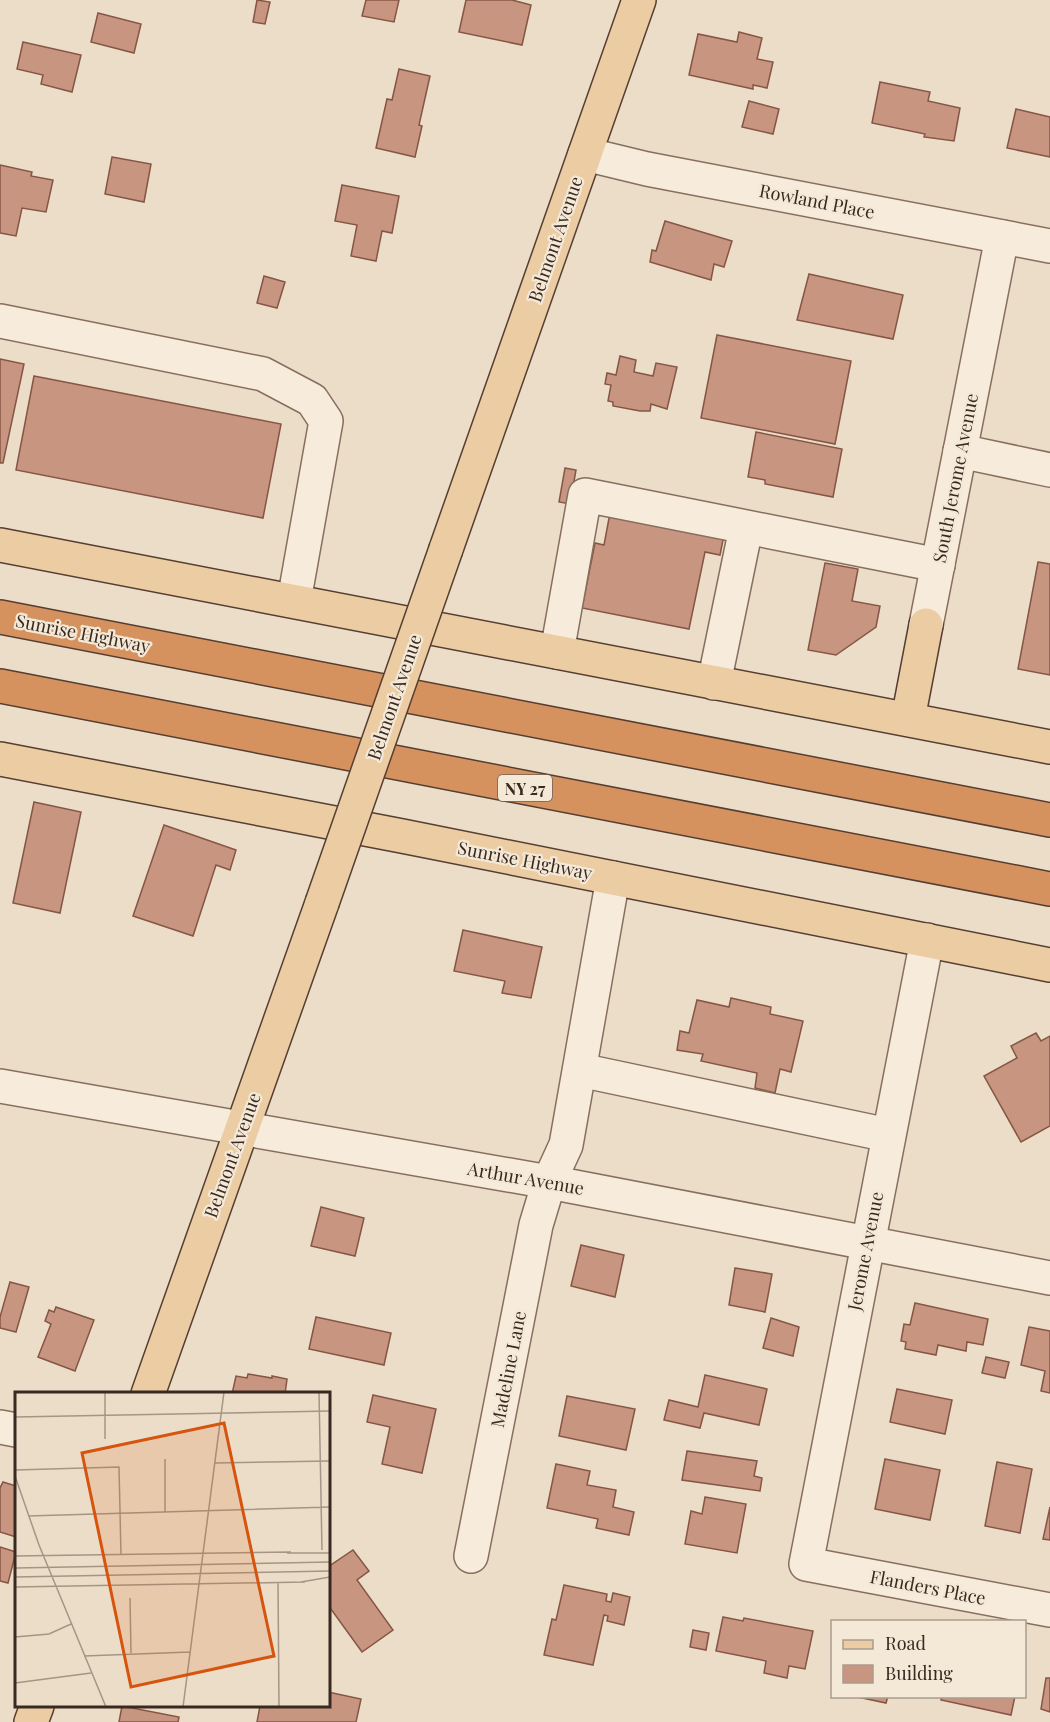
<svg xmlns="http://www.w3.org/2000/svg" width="1050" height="1722" font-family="'Playfair Display',serif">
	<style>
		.building { fill: #c89581; stroke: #855645; stroke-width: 1.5 }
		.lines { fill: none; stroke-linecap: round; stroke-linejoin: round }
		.minor-casing { stroke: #876f5e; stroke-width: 36 }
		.major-casing { stroke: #553e32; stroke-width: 36 }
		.highway-casing { stroke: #553e32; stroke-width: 36 }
		.minor { stroke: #f7ebdb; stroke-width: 33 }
		.major { stroke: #eccca3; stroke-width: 33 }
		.highway { stroke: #d5925f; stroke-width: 33 }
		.major-bridge-casing { stroke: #553e32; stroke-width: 36; stroke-linecap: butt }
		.major-bridge { stroke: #eccca3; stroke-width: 33 }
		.labels { text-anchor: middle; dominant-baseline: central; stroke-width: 4.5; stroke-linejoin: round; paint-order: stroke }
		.shield { fill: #f4e8d7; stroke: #706258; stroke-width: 1.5 }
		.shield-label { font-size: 16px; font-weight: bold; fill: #382921 }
		.street-label { font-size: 18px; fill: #382921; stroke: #f4e8d7 }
		.inset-road { fill: none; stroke: #a49585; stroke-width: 1.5 }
		.view { fill: #d6540e; fill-opacity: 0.15; stroke: #d6540e; stroke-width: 3 }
		.inset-edge { fill: none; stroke: #382921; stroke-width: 3 }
	</style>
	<rect width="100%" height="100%" fill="#ecddc8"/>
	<g class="building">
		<path d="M 257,0 L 270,2 L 265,24 L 253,22 Z"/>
		<path d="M 366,0 L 399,0 L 394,22 L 362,16 Z"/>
		<path d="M 466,0 L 512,0 L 531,5 L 522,45 L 459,32 Z"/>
		<path d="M 98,13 L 141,24 L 134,53 L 91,42 Z"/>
		<path d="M 739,32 L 762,38 L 757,59 L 773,62 L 767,88 L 753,85 L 753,89 L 689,75 L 698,34 L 737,42 Z"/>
		<path d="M 23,42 L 81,55 L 72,92 L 41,84 L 43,75 L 17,69 Z"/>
		<path d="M 399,69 L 430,76 L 419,125 L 422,126 L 415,157 L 376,148 L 387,99 L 392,100 Z"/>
		<path d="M 880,82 L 930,92 L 928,101 L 960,108 L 954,141 L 924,137 L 925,134 L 872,123 Z"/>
		<path d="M 749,101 L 779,109 L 773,134 L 742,127 Z"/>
		<path d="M 1016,109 L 1050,117 L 1050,157 L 1007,148 Z"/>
		<path d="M 112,157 L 151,164 L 144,202 L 105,194 Z"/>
		<path d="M 0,165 L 32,172 L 31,176 L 53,180 L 46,212 L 22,208 L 16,236 L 0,233 Z"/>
		<path d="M 342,185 L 399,196 L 392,233 L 382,231 L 376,261 L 351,256 L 357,225 L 335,221 Z"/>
		<path d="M 665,221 L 732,241 L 724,267 L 714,264 L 711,280 L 650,262 L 652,250 L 656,251 Z"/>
		<path d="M 809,274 L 903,295 L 893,339 L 797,320 Z"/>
		<path d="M 264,276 L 285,282 L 277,308 L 257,303 Z"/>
		<path d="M 717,335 L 851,361 L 835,444 L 701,418 Z"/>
		<path d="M 620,356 L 636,360 L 634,372 L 653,376 L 656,363 L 677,367 L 667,409 L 651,404 L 650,411 L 640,411 L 613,406 L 613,402 L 608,401 L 611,385 L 605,384 L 607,373 L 616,375 Z"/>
		<path d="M 0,359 L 24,364 L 3,463 L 0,463 Z"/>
		<path d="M 34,376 L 281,424 L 263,518 L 16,470 Z"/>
		<path d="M 756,432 L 842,449 L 833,497 L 765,484 L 765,480 L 748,477 Z"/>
		<path d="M 565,468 L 576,470 L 570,504 L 559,502 Z"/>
		<path d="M 610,513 L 724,535 L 720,555 L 705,552 L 689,629 L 582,608 L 595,543 L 604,545 Z"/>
		<path d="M 1038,562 L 1050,564 L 1050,675 L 1018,669 Z"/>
		<path d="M 825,563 L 858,569 L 852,601 L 880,606 L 876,627 L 836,655 L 808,650 Z"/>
		<path d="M 34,802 L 81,812 L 60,913 L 13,903 Z"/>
		<path d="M 164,825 L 236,850 L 230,870 L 216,865 L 193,936 L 133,916 Z"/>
		<path d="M 463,930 L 542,947 L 531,998 L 502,993 L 505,981 L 454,971 Z"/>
		<path d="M 731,998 L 771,1007 L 770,1014 L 803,1021 L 791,1072 L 780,1069 L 775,1093 L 755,1088 L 757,1073 L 701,1061 L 703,1054 L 677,1050 L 680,1031 L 689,1033 L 697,1000 L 729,1007 Z"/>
		<path d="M 1036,1033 L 1041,1041 L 1050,1036 L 1050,1126 L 1021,1142 L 984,1076 L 1017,1058 L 1011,1046 Z"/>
		<path d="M 321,1207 L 364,1218 L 355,1256 L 311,1246 Z"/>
		<path d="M 581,1245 L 624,1255 L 615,1297 L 571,1286 Z"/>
		<path d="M 735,1268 L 772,1274 L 765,1312 L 729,1305 Z"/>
		<path d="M 10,1282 L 29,1287 L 16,1332 L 0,1328 L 0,1317 Z"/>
		<path d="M 915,1303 L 988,1319 L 983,1345 L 967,1342 L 966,1351 L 938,1345 L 936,1355 L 905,1349 L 906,1342 L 901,1341 L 904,1324 L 910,1325 Z"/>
		<path d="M 56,1307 L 94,1320 L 75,1371 L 38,1357 L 51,1324 L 45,1321 L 49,1310 L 54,1312 Z"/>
		<path d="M 316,1317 L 391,1333 L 384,1365 L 309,1349 Z"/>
		<path d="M 771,1318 L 799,1327 L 793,1356 L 763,1348 Z"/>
		<path d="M 1029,1327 L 1050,1331 L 1050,1393 L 1041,1391 L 1045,1371 L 1021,1365 Z"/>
		<path d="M 986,1357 L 1009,1362 L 1005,1378 L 982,1373 Z"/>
		<path d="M 248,1374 L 272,1378 L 272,1376 L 287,1379 L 285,1394 L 232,1394 L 236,1376 L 247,1378 Z"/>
		<path d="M 705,1375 L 767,1389 L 759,1425 L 704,1413 L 700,1428 L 664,1420 L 669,1400 L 698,1407 Z"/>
		<path d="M 897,1389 L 952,1400 L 945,1434 L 890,1422 Z"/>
		<path d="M 373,1395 L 436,1409 L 422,1473 L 382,1464 L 390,1427 L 367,1422 Z"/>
		<path d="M 567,1396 L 635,1409 L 626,1450 L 559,1436 Z"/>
		<path d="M 687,1451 L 757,1461 L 754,1476 L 762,1478 L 760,1491 L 682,1480 Z"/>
		<path d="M 885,1459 L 940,1470 L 930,1520 L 875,1509 Z"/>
		<path d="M 997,1462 L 1032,1469 L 1020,1533 L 985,1526 Z"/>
		<path d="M 556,1464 L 590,1471 L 587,1485 L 616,1490 L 613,1507 L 634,1512 L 629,1535 L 596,1528 L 598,1519 L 547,1508 Z"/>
		<path d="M 3,1482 L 16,1486 L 16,1537 L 0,1532 L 0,1488 Z"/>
		<path d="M 705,1497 L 746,1504 L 737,1553 L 685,1544 L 691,1511 L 702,1514 Z"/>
		<path d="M 1050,1507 L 1050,1540 L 1043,1539 Z"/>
		<path d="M 0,1547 L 16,1552 L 8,1583 L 0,1581 Z"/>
		<path d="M 353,1550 L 369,1571 L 357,1580 L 393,1630 L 362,1652 L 328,1605 L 328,1567 Z"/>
		<path d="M 564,1585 L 607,1594 L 606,1601 L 611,1602 L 613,1593 L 630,1597 L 624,1625 L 607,1621 L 608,1616 L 604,1615 L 593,1665 L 544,1655 L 552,1619 L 556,1620 Z"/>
		<path d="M 723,1617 L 743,1621 L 744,1618 L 813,1631 L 805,1669 L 789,1666 L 787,1678 L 764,1673 L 766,1661 L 716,1651 Z"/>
		<path d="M 693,1630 L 709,1633 L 706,1650 L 690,1647 Z"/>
		<path d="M 1046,1678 L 1050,1678 L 1050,1712 L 1041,1709 Z"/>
		<path d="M 328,1692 L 361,1699 L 356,1722 L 257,1722 L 260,1706 L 328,1706 Z"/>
		<path d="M 853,1696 L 888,1696 L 886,1703 Z"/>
		<path d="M 942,1696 L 1015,1696 L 1011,1715 L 941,1700 Z"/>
		<path d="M 122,1706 L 179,1717 L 178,1722 L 119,1722 Z"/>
	</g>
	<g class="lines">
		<g class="minor-casing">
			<g id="minor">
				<path d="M 585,154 L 647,169 L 1050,246"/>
				<path d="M 0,321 L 263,374 L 312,400 L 326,421 L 294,601"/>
				<path d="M 960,451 L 1050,470"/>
				<path d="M 926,625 L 1002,237"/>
				<path d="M 557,652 L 585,495 L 938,565"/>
				<path d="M 714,683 L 746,528"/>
				<path d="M 927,940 L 806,1564 L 1050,1610"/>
				<path d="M 580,1070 L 888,1135"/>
				<path d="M 0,1086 L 549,1182 L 1050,1278"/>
				<path d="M 0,1427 L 16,1430"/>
				<path d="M 471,1556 L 536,1225 L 549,1182 L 566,1145 L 613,878"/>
			</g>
		</g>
		<g class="major-casing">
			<g id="major">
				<path d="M 0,545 L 1050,747"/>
				<path d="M 446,549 L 639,0"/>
				<path d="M 908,719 L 926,625"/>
				<path d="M 0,759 L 402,836 L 1050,965"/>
				<path d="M 148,1394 L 322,903"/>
				<path d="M 31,1722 L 37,1706"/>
			</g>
		</g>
		<g class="highway-casing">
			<g id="highway">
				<path d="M 0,617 L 1050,820"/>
				<path d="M 0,686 L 1050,889"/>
			</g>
		</g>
		<use href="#minor" class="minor"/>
		<use href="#major" class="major"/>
		<use href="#highway" class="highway"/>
		<g class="major-bridge-casing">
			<path id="major-bridge" d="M 322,903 L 446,549"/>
		</g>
		<use href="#major-bridge" class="major-bridge"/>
	</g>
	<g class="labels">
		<rect class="shield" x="498" y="775" width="54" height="26" rx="4.5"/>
		<g class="shield-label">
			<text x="525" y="788">NY 27</text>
		</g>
		<g class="street-label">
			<text transform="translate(817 201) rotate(11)">Rowland Place</text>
			<text transform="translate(555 239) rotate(-71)">Belmont Avenue</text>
			<text transform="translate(955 478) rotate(-79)">South Jerome Avenue</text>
			<text transform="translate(83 633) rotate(11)">Sunrise Highway</text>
			<text transform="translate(394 697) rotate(-71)">Belmont Avenue</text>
			<text transform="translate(525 860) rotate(11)">Sunrise Highway</text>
			<text transform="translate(232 1155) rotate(-70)">Belmont Avenue</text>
			<text transform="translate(526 1178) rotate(10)">Arthur Avenue</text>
			<text transform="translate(865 1251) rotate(-79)">Jerome Avenue</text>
			<text transform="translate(508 1369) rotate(-79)">Madeline Lane</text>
			<text transform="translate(928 1587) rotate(11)">Flanders Place</text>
		</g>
	</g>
	<g transform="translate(15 1392)">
		<rect width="315" height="315" fill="#ecddc8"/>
		<path class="inset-road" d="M 90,0 L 90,47M 304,0 L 307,158M 0,25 L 315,19M 150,67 L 150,120M 200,71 L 315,69M 0,78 L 104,75 L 106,163M 0,84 L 24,153 L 91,315M 13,124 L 315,115M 272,161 L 315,161M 0,164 L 276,160M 0,176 L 315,170M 0,185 L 315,179M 263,190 L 264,315M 286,190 L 315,185M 0,195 L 290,190M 115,206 L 116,261M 0,245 L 34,242 L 56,232M 69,264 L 175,260M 0,291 L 76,281M 168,315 L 209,0"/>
		<path class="view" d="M 209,31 L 259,264 L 116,295 L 67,61 Z"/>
		<rect width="315" height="315" class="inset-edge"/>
	</g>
	<rect x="831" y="1620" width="195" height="78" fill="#f4e8d7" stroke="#a99c8e" stroke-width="1.5"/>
	<rect x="843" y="1640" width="30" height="9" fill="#eccca3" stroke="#a99c8e" stroke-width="1.5"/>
	<text x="885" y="1650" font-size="18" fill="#382921">Road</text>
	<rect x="843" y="1665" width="30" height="18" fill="#c89581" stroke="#a99c8e" stroke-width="1.5"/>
	<text x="885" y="1680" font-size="18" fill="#382921">Building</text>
</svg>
